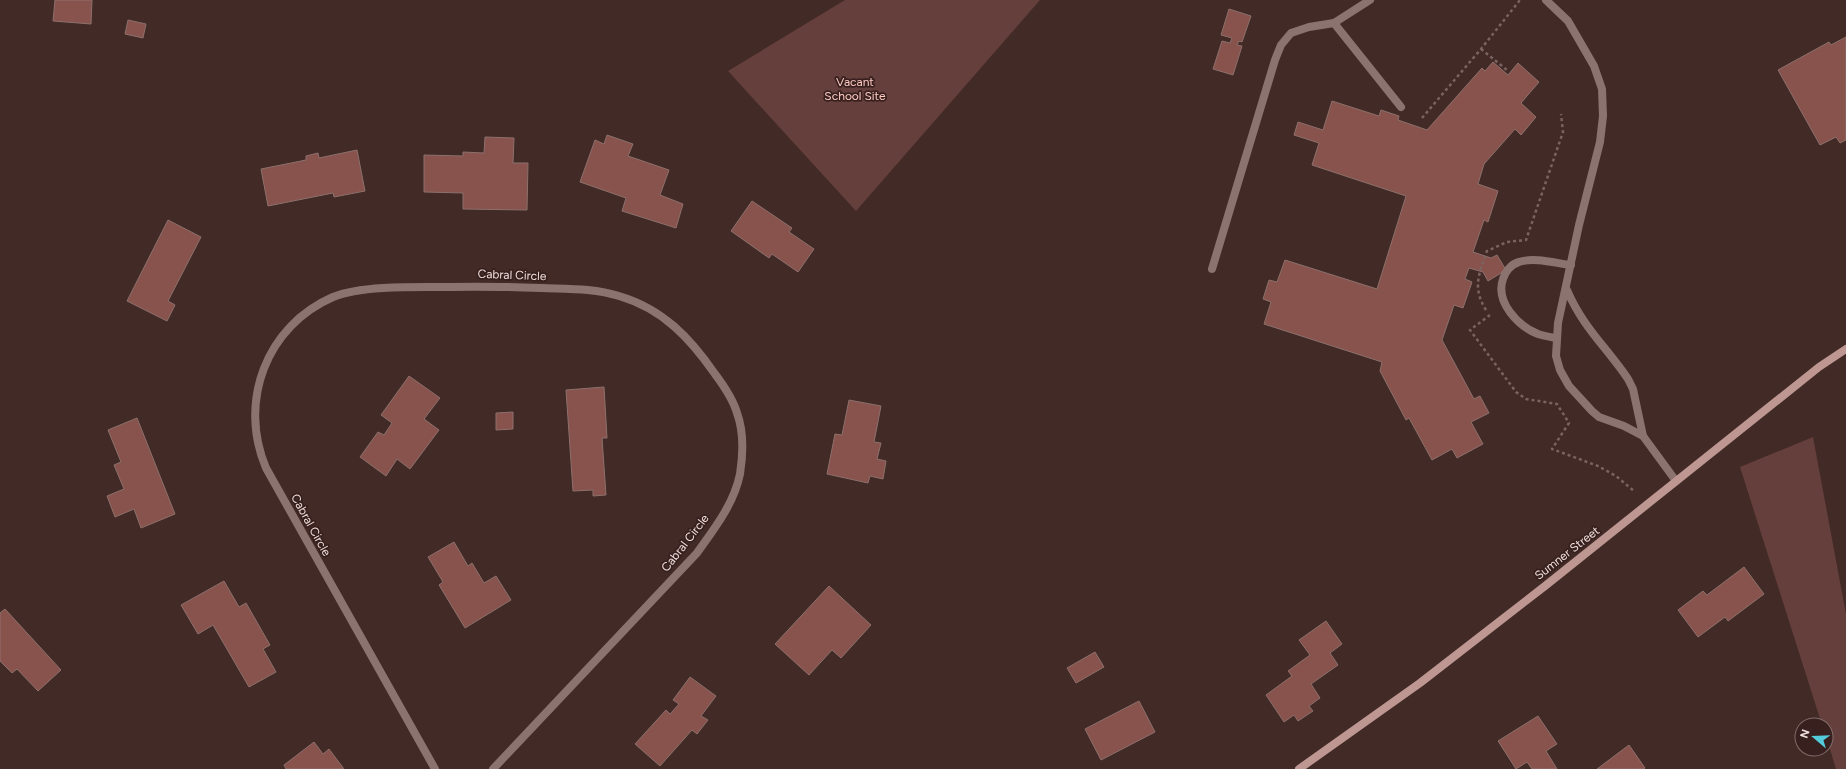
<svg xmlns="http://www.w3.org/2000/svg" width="1846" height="769" font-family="Figtree,sans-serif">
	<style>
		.green { fill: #653f3b }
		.building { fill: #87534c; stroke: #8d706c }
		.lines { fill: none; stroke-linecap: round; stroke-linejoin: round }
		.path { stroke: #7a6461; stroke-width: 2.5; stroke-dasharray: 3 3; stroke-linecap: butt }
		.service { stroke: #8b736f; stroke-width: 8 }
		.minor { stroke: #8b736f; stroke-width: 8 }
		.secondary { stroke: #be9792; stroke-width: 8 }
		.labels { text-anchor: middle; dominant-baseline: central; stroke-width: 3.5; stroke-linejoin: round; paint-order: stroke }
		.park-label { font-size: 12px; fill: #ffcbc3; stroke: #37201d }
		.street-label { font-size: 12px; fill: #f0dfdd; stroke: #37201d }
	</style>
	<rect width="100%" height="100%" fill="#422a26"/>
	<g class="green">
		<path d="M 845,0 L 1040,0 L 856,211 L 728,71 Z"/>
		<path d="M 1813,437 L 1846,614 L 1846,769 L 1836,769 L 1826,736 L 1826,725 L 1822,725 L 1740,467 Z"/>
	</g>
	<g class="building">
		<path d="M 55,0 L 92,0 L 91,24 L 53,21 Z"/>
		<path d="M 1229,9 L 1251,16 L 1242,42 L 1239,41 L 1237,45 L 1242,46 L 1233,75 L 1213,69 L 1222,41 L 1230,43 L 1232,38 L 1221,35 Z"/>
		<path d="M 128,20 L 146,24 L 143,38 L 125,34 Z"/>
		<path d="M 1846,37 L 1846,140 L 1840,143 L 1836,137 L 1820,145 L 1778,70 L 1829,42 L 1831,45 Z"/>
		<path d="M 1493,62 L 1508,75 L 1518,63 L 1539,82 L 1521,103 L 1536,117 L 1521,135 L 1515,129 L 1484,164 L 1478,184 L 1498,191 L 1488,222 L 1484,220 L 1473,252 L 1491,258 L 1497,255 L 1506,270 L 1488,281 L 1483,272 L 1469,268 L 1465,279 L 1472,282 L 1463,308 L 1454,305 L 1442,340 L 1474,399 L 1480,396 L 1489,413 L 1471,422 L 1483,444 L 1457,458 L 1452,449 L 1432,460 L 1409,418 L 1406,420 L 1380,371 L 1382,362 L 1264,324 L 1271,302 L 1263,299 L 1269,280 L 1277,282 L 1285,260 L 1377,289 L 1406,196 L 1312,165 L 1319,143 L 1294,135 L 1298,122 L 1323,130 L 1332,101 L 1379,116 L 1381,110 L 1399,116 L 1398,120 L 1427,130 L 1482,68 L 1485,71 Z"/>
		<path d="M 607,135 L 633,144 L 628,156 L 669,170 L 660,195 L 683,204 L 676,228 L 622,211 L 626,198 L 580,182 L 595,140 L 604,144 Z"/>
		<path d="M 485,137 L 514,138 L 513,163 L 528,163 L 527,210 L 463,209 L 463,193 L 424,192 L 424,155 L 463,156 L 463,152 L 484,153 Z"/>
		<path d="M 357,150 L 365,191 L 334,197 L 333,193 L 268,206 L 261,169 L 306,160 L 306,156 L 318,153 L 319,158 Z"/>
		<path d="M 752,201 L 792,228 L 789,232 L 814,249 L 798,272 L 772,254 L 769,258 L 731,231 Z"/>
		<path d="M 168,220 L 201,237 L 168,301 L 175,305 L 167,321 L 127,301 Z"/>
		<path d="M 409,376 L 440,398 L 424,419 L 439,430 L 410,469 L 397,459 L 386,476 L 360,457 L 378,432 L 384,435 L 392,423 L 381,415 Z"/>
		<path d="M 604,387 L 607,438 L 602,438 L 606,495 L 593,496 L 593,490 L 573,491 L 566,390 Z"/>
		<path d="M 849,400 L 881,406 L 874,442 L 881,443 L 877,459 L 886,461 L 883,479 L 870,476 L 868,483 L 827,474 L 835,434 L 842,435 Z"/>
		<path d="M 513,412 L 513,429 L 496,430 L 496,413 Z"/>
		<path d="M 137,418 L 175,514 L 141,528 L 134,509 L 115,517 L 107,496 L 124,489 L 114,465 L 121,462 L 108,430 Z"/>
		<path d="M 454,542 L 468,566 L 472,563 L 484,583 L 496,576 L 511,600 L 465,628 L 439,585 L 443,582 L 428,557 Z"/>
		<path d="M 1744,567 L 1764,594 L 1728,621 L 1725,617 L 1698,637 L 1678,610 L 1703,591 L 1707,595 Z"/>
		<path d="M 224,581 L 239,607 L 246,603 L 270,645 L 263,649 L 276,672 L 249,687 L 213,625 L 198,634 L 181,605 Z"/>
		<path d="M 829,586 L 871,625 L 841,658 L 832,650 L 809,675 L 775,644 Z"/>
		<path d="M 5,609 L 61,670 L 38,691 L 17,669 L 12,673 L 0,661 L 0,613 Z"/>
		<path d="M 1326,621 L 1342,644 L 1330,653 L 1338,665 L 1311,684 L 1320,698 L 1309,706 L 1313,711 L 1298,721 L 1294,715 L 1284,722 L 1266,695 L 1292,676 L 1288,671 L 1310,655 L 1299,640 Z"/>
		<path d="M 1095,652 L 1104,667 L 1076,683 L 1067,668 Z"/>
		<path d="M 690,677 L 716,696 L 701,716 L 708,720 L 697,734 L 692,730 L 660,766 L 635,744 L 666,710 L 670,714 L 679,704 L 673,700 Z"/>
		<path d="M 1139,701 L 1155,732 L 1101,760 L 1085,729 Z"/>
		<path d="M 1538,716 L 1557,744 L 1546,751 L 1557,769 L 1532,769 L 1527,762 L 1516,769 L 1498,741 Z"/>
		<path d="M 314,742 L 323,754 L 329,749 L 344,769 L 286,769 L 284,765 Z"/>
		<path d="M 1629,745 L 1645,768 L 1644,769 L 1597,769 Z"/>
	</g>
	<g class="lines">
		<g class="path">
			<path d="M 1481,49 L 1507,70"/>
			<path d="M 1422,118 L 1481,49 L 1520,0"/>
			<path d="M 1486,310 C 1472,288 1479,273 1487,251 L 1507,242 L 1526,240 L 1563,132 L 1561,114"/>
			<path d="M 1490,315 L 1470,330 L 1516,392 L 1526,399 L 1557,404 L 1569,423 L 1552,449 L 1598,466 L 1616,476 L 1634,491"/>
		</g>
		<g class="service">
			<path d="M 1546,0 L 1568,21 L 1594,66 L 1602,89 L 1603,116 L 1600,142 L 1579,225 L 1558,323 L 1556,356 L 1560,370 L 1569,386 L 1592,411 L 1599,417 L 1624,426 L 1643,436"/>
			<path d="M 1334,23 L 1401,107"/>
			<path d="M 1212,269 L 1275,60 L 1281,45 L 1291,33 L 1309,27 L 1334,23 L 1370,0"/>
			<path d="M 1567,290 C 1582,326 1607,348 1628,379 L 1633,389 L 1643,436 L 1676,481"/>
			<path d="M 1556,338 C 1550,337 1544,336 1538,334 C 1518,326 1495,302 1503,279 C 1505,272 1511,264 1519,262 C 1534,257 1555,263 1571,265"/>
		</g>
		<path class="minor" d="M 435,769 L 266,468 C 238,402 266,326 333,297 C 361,285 420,287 451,287 C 481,286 511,287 542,288 C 567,289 594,288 619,296 C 663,309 690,338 715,374 C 724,386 733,399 737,413 C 744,432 743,455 740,474 C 734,504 714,529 697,553 L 493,769"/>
		<path class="secondary" d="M 1299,769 L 1420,683 L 1545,586 L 1819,367 L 1846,349"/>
	</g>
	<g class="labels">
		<g class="park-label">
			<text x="855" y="82">Vacant<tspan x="855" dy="14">School Site</tspan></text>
		</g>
		<g class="street-label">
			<text transform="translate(512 275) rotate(2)">Cabral Circle</text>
			<text transform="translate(311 525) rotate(61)">Cabral Circle</text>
			<text transform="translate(685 543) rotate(-52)">Cabral Circle</text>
			<text transform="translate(1567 553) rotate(-38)">Sumner Street</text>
		</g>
	</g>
	<g transform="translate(1814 737) rotate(289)"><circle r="19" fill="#37201d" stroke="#816c6a"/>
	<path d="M0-3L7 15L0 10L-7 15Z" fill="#53cbdb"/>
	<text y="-6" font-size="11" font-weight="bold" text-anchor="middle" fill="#f0dfdd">N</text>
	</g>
</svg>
